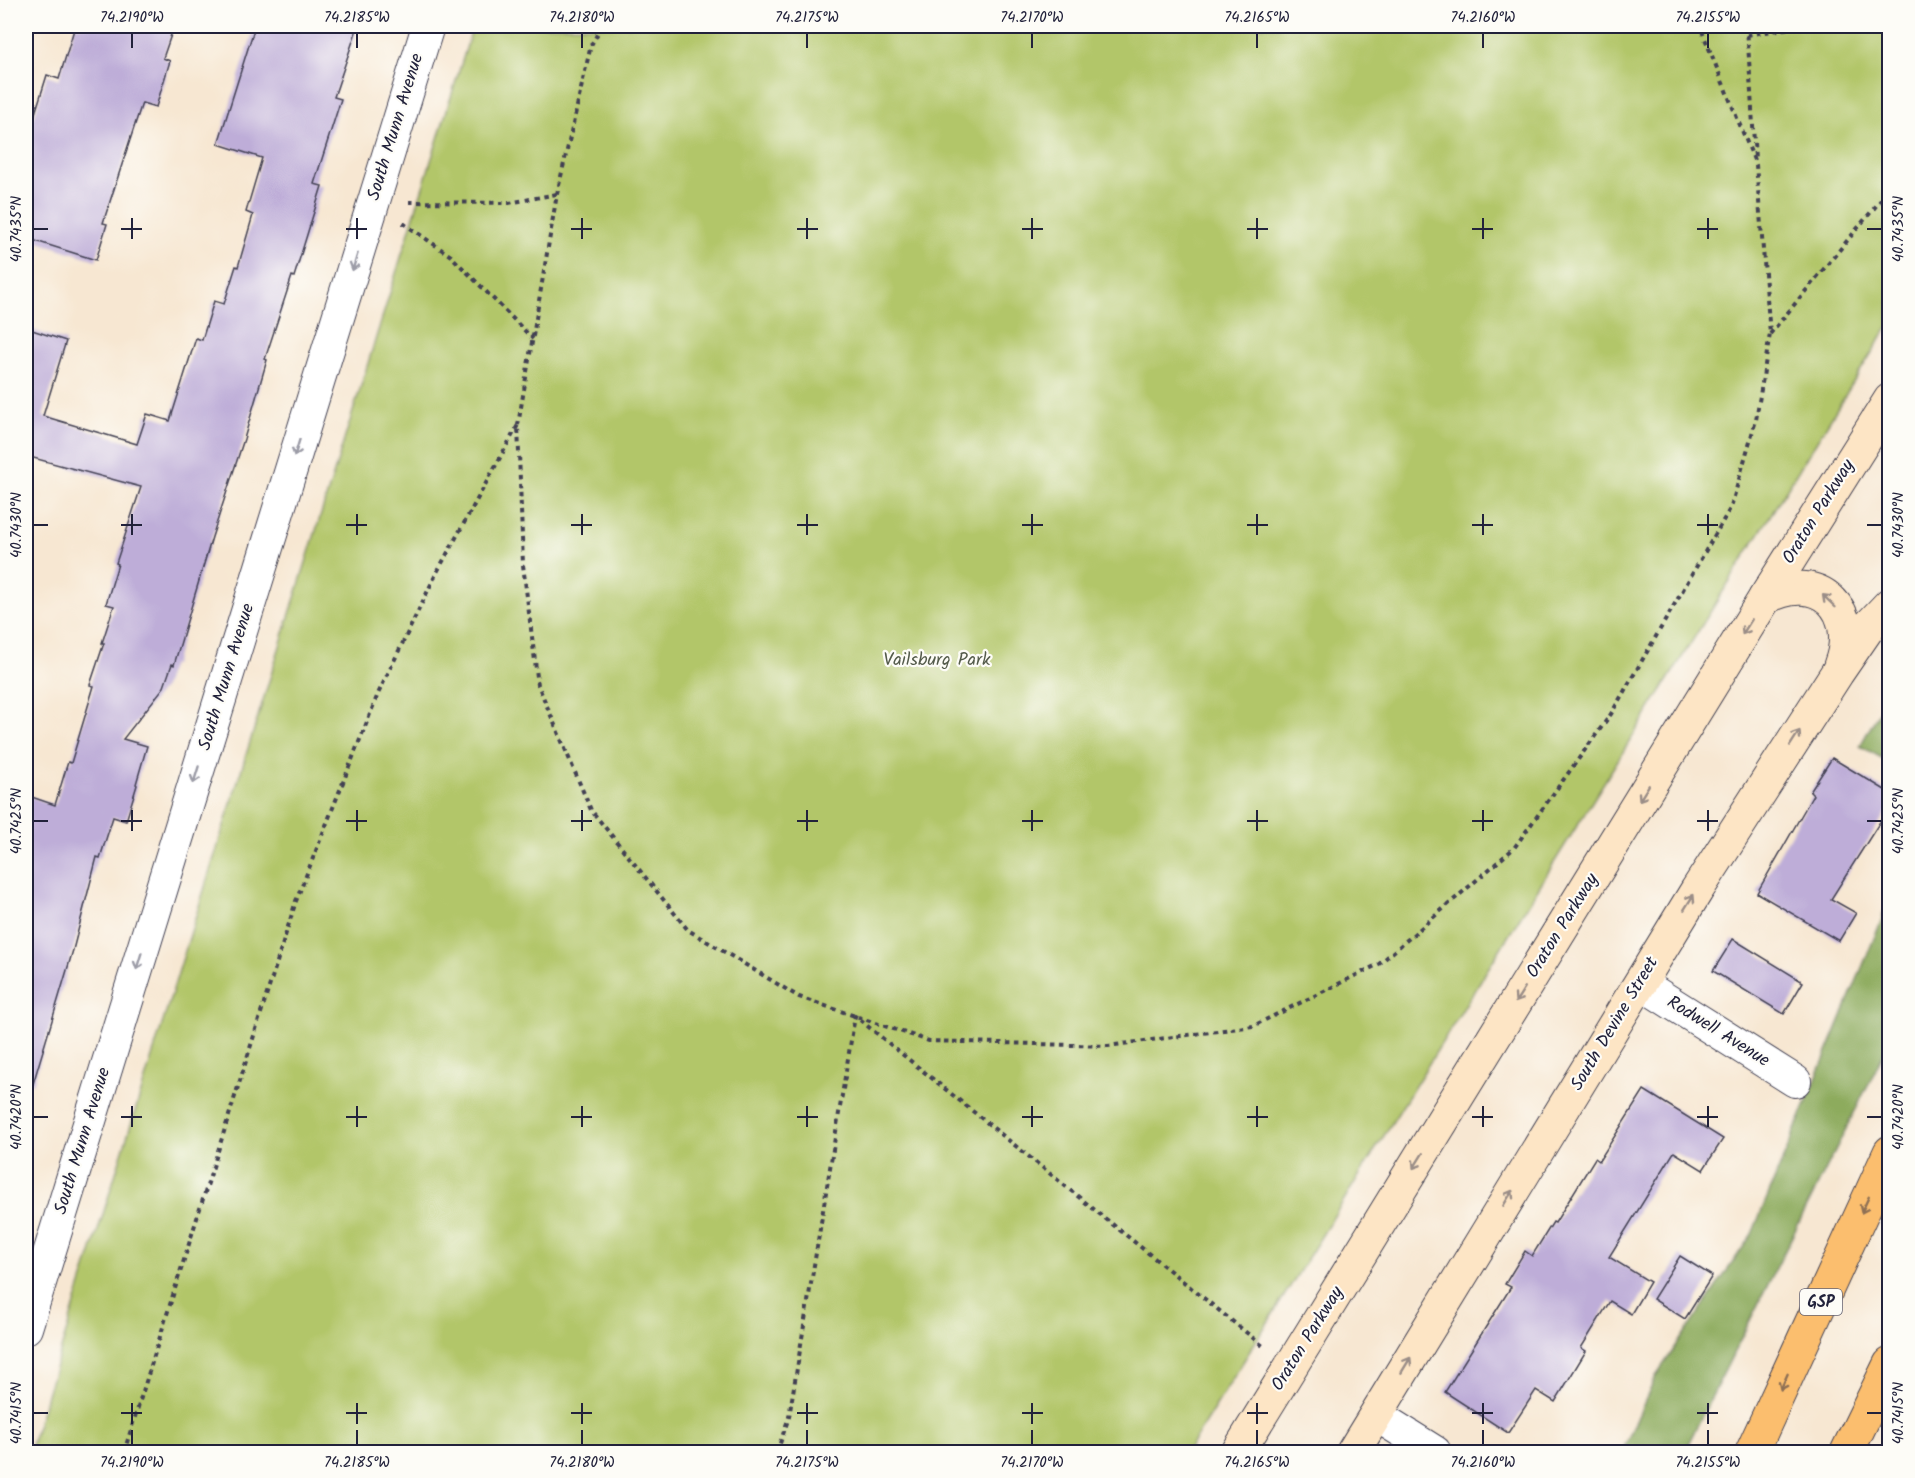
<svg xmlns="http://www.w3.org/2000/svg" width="1915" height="1478" font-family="Kalam,sans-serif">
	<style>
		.green { fill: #b2c669; stroke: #6a7452; stroke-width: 1.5 }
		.forest { fill: #8dab5d; stroke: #58664c; stroke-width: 1.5 }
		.building { fill: #beadd8 }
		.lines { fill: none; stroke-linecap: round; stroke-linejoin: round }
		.street-casing { stroke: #424052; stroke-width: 34 }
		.secondary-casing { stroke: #424052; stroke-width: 35 }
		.highway-casing { stroke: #424052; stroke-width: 35 }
		.path { stroke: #424052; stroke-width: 4; stroke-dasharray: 4.5 4.5; stroke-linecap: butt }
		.street { stroke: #fff; stroke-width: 32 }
		.secondary { stroke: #fde5c5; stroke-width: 33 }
		.highway { stroke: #fbbe6e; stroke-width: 33 }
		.oneway { stroke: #9c9ca7 }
		.oneway2 { stroke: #9a8d87 }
		.oneway3 { stroke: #8e7054 }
		.ticks { fill: none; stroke: #22223b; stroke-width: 2 }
		.labels { text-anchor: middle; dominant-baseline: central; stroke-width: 4.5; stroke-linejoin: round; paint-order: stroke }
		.shield { fill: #fdfcf7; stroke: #646373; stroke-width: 1.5 }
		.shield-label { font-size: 16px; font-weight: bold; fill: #22223b }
		.street-label { font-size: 18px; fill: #22223b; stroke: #fdfcf7 }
		.park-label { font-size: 18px; fill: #545b4b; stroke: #fdfcf7 }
		.neatline { fill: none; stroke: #22223b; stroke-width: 2 }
		.ticks-label { font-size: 15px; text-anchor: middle; fill: #22223b }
	</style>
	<rect width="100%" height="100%" fill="#fdfcf7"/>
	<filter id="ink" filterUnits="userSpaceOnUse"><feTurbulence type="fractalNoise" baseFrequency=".0167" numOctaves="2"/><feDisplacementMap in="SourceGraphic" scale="12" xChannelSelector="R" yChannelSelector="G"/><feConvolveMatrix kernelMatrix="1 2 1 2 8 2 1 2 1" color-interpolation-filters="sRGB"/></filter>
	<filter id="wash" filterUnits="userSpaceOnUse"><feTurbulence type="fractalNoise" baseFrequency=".008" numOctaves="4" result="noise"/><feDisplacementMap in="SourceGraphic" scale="24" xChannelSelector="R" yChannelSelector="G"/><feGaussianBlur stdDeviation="1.35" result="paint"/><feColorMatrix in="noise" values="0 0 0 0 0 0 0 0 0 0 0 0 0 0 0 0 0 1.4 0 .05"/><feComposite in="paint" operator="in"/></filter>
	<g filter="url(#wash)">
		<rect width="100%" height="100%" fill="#f7e7d2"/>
		<path class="green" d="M 473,26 L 1889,26 L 1889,325 L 1187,1452 L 29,1452 Z"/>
		<g class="forest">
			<path d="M 1889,694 L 1889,762 L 1860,746 Z"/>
			<path d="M 1889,895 L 1890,1036 L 1883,1055 L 1684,1452 L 1622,1452 L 1657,1374 L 1752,1234 L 1882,919 Z"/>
		</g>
		<g id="blocks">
			<g class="building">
				<path d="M 75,26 L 174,26 L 163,58 L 170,61 L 156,107 L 142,103 L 103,223 L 107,224 L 96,260 L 26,238 L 26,118 L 33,120 L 47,75 L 59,79 Z"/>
				<path d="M 255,26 L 358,26 L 334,97 L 341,99 L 314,184 L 322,186 L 294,277 L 292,276 L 265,359 L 267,360 L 244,439 L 212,537 L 174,665 L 172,664 L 164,687 L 123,739 L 147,746 L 136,784 L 137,785 L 126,821 L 113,817 L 100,858 L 97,857 L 73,950 L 33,1084 L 26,1083 L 26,795 L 55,805 L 68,762 L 71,763 L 94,686 L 90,685 L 104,643 L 102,643 L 114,606 L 106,604 L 118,564 L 116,563 L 141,487 L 26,456 L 26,328 L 66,341 L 43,416 L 137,444 L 147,414 L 170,421 L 196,338 L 202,340 L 214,301 L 224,304 L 236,266 L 238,267 L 253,215 L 246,212 L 262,158 L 218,144 Z"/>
				<path d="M 1832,758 L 1890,793 L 1890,806 L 1831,899 L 1856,913 L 1839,941 L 1757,893 L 1813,795 L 1810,792 Z"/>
				<path d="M 1733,939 L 1803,982 L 1784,1014 L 1713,971 Z"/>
				<path d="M 1644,1090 L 1723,1139 L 1703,1170 L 1674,1152 L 1609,1257 L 1650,1282 L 1631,1314 L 1610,1301 L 1581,1348 L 1586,1351 L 1555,1402 L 1536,1390 L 1508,1433 L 1445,1392 L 1511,1287 L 1505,1284 L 1525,1251 L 1532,1256 L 1553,1222 L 1555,1223 L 1595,1158 L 1599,1161 Z"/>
				<path d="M 1680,1256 L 1712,1276 L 1685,1319 L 1653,1299 Z"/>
			</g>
		</g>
	</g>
	<g filter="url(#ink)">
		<use href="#blocks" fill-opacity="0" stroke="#424052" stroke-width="1.5"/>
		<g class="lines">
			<g class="street-casing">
				<g id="street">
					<path d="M 1640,983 L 1795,1081"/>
					<path d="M 26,1328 L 428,26"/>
					<path d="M 1376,1415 L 1435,1452"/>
				</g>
			</g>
			<g class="secondary-casing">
				<g id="secondary">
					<path d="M 1765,598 C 1819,568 1861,611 1840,666"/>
					<path d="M 1238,1452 L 1765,598 L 1890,400"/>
					<path d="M 1353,1452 L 1697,890 L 1837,673 L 1870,625 L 1890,604"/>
				</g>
			</g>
			<g class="highway-casing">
				<g id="highway">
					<path d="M 1752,1452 L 1890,1152"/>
					<path d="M 1847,1452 L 1890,1364"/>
				</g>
			</g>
			<g class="path">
				<path d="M 602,26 L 591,45 L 557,194 L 518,425 L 523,565 L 538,685 L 591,810 L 688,930 L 799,997 L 929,1041 L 1108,1046 L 1253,1026 L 1379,964 L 1514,848 L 1611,714 L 1731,507 L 1756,420 L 1770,334 L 1756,165 L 1700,26"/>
				<path d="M 1747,26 L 1755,159"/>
				<path d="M 1747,35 L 1804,26"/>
				<path d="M 409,202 L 509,203 L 557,194"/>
				<path d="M 403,223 L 451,256 L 533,339"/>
				<path d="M 1770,334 L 1890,189"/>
				<path d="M 124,1452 L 296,901 L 378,694 L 436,574 L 518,425"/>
				<path d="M 777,1452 L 789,1417 L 855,1016 L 1263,1346"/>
			</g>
			<use href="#street" class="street"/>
			<use href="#secondary" class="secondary"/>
			<use href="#highway" class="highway"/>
		</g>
		<defs><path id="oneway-shaft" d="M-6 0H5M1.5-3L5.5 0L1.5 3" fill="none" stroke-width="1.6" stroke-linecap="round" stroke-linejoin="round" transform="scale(1.5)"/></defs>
		<g class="oneway">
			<use href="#oneway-shaft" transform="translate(355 262) rotate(107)"/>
			<use href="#oneway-shaft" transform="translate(297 448) rotate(107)"/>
			<use href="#oneway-shaft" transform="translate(196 775) rotate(107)"/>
			<use href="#oneway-shaft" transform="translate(139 961) rotate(107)"/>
		</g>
		<g class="oneway2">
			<use href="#oneway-shaft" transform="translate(1829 601) rotate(-136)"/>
			<use href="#oneway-shaft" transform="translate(1747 627) rotate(122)"/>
			<use href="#oneway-shaft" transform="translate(1795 738) rotate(-57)"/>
			<use href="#oneway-shaft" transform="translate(1644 793) rotate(122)"/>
			<use href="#oneway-shaft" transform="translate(1689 902) rotate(-58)"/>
			<use href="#oneway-shaft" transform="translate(1520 995) rotate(122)"/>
			<use href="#oneway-shaft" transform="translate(1418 1161) rotate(122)"/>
			<use href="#oneway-shaft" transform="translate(1508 1198) rotate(-59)"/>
			<use href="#oneway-shaft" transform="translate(1406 1365) rotate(-59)"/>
		</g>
		<g class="oneway3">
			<use href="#oneway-shaft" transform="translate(1865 1205) rotate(115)"/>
			<use href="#oneway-shaft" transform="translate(1784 1382) rotate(114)"/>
		</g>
	</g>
	<path class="ticks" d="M 132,33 L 132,48M 357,33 L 357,48M 582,33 L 582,48M 807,33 L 807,48M 1032,33 L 1032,48M 1257,33 L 1257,48M 1483,33 L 1483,48M 1708,33 L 1708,48M 132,218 L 132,239M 357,218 L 357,239M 582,218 L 582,239M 807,218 L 807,239M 1032,218 L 1032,239M 1257,218 L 1257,239M 1483,218 L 1483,239M 1708,218 L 1708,239M 33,229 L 48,229M 121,229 L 142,229M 346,229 L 367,229M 571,229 L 592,229M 797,229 L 818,229M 1022,229 L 1043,229M 1247,229 L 1268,229M 1472,229 L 1493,229M 1697,229 L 1718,229M 1867,229 L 1882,229M 132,514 L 132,535M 357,514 L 357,535M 582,514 L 582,535M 807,514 L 807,535M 1032,514 L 1032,535M 1257,514 L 1257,535M 1483,514 L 1483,535M 1708,514 L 1708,535M 33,525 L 48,525M 121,525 L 142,525M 346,525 L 367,525M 571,525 L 592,525M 797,525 L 818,525M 1022,525 L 1043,525M 1247,525 L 1268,525M 1472,525 L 1493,525M 1697,525 L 1718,525M 1867,525 L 1882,525M 132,810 L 132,831M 357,810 L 357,831M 582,810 L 582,831M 807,810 L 807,831M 1032,810 L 1032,831M 1257,810 L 1257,831M 1483,810 L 1483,831M 1708,810 L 1708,831M 33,821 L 48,821M 121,821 L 142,821M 346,821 L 367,821M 571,821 L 592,821M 797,821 L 818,821M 1022,821 L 1043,821M 1247,821 L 1268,821M 1472,821 L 1493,821M 1697,821 L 1718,821M 1867,821 L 1882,821M 132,1106 L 132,1127M 357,1106 L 357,1127M 582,1106 L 582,1127M 807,1106 L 807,1127M 1032,1106 L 1032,1127M 1257,1106 L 1257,1127M 1483,1106 L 1483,1127M 1708,1106 L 1708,1127M 33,1117 L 48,1117M 121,1117 L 142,1117M 346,1117 L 367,1117M 571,1117 L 592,1117M 797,1117 L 818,1117M 1022,1117 L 1043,1117M 1247,1117 L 1268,1117M 1472,1117 L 1493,1117M 1697,1117 L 1718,1117M 1867,1117 L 1882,1117M 132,1403 L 132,1424M 357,1403 L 357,1424M 582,1403 L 582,1424M 807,1403 L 807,1424M 1032,1403 L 1032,1424M 1257,1403 L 1257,1424M 1483,1403 L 1483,1424M 1708,1403 L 1708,1424M 33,1413 L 48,1413M 121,1413 L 142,1413M 346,1413 L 367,1413M 571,1413 L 592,1413M 797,1413 L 818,1413M 1022,1413 L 1043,1413M 1247,1413 L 1268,1413M 1472,1413 L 1493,1413M 1697,1413 L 1718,1413M 1867,1413 L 1882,1413M 132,1430 L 132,1445M 357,1430 L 357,1445M 582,1430 L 582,1445M 807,1430 L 807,1445M 1032,1430 L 1032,1445M 1257,1430 L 1257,1445M 1483,1430 L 1483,1445M 1708,1430 L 1708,1445"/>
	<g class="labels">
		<rect class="shield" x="1800" y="1289" width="42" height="26" rx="4.5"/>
		<g class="shield-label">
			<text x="1821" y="1302">GSP</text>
		</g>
		<g class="street-label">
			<text transform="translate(396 127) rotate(-73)">South Munn Avenue</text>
			<text transform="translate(1819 512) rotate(-58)">Oraton Parkway</text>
			<text transform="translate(227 677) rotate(-73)">South Munn Avenue</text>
			<text transform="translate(1563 926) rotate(-58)">Oraton Parkway</text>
			<text transform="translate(1615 1024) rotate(-59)">South Devine Street</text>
			<text transform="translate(1718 1032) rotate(32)">Rodwell Avenue</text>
			<text transform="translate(83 1141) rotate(-73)">South Munn Avenue</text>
			<text transform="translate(1308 1339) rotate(-58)">Oraton Parkway</text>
		</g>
		<g class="park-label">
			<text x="937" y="660">Vailsburg Park</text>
		</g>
	</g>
	<rect width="1915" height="1478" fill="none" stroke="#fdfcf7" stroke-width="66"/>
	<rect x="33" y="33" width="1849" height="1412" class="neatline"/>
	<g class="ticks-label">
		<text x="132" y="22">74.2190°W</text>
		<text x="357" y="22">74.2185°W</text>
		<text x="582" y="22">74.2180°W</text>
		<text x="807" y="22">74.2175°W</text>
		<text x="1032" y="22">74.2170°W</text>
		<text x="1257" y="22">74.2165°W</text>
		<text x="1483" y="22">74.2160°W</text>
		<text x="1708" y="22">74.2155°W</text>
		<text transform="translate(16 229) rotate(-90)" y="5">40.7435°N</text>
		<text transform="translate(1898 229) rotate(-90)" y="5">40.7435°N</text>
		<text transform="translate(16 525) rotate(-90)" y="5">40.7430°N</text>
		<text transform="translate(1898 525) rotate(-90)" y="5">40.7430°N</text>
		<text transform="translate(16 821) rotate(-90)" y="5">40.7425°N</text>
		<text transform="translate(1898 821) rotate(-90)" y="5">40.7425°N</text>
		<text transform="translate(16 1117) rotate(-90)" y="5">40.7420°N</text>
		<text transform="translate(1898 1117) rotate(-90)" y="5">40.7420°N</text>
		<text transform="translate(16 1413) rotate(-90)" y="5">40.7415°N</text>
		<text transform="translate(1898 1413) rotate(-90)" y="5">40.7415°N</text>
		<text x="132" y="1467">74.2190°W</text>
		<text x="357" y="1467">74.2185°W</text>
		<text x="582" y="1467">74.2180°W</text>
		<text x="807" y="1467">74.2175°W</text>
		<text x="1032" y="1467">74.2170°W</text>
		<text x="1257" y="1467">74.2165°W</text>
		<text x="1483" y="1467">74.2160°W</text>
		<text x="1708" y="1467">74.2155°W</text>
	</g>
</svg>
